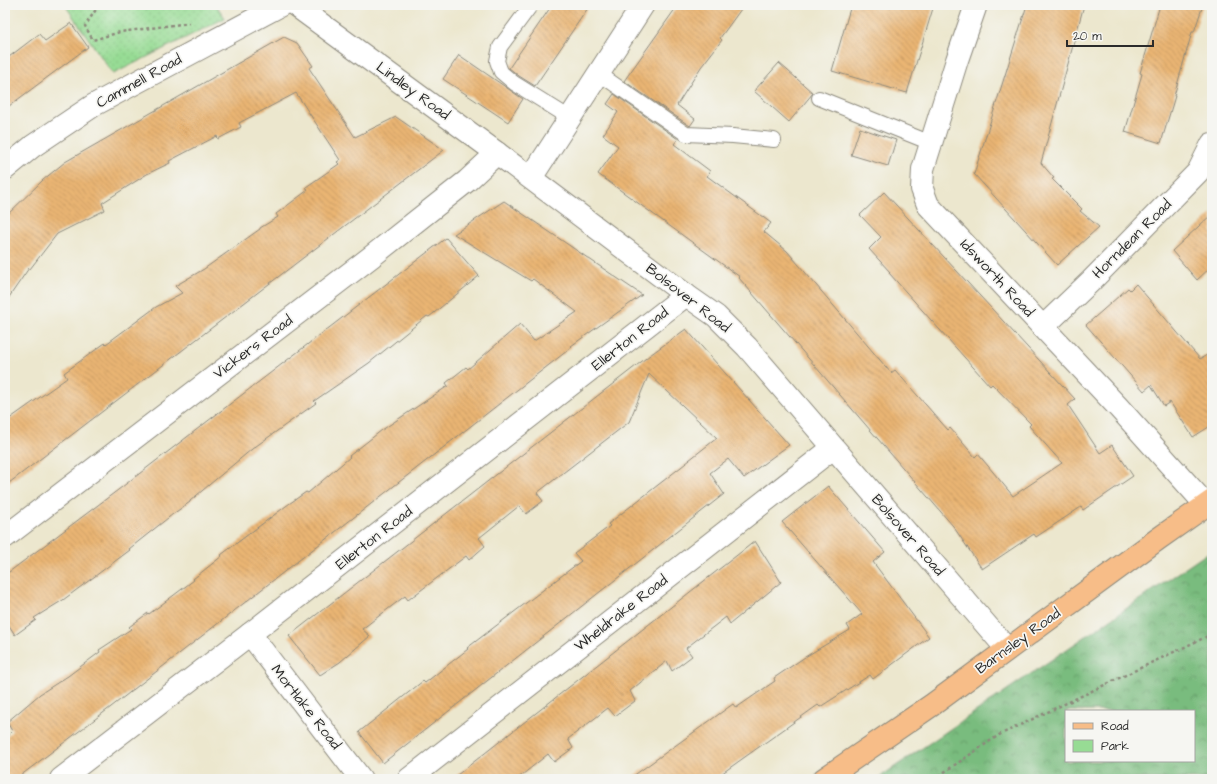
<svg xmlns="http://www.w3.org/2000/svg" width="1217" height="784" font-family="'Architects Daughter',sans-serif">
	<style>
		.green { fill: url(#green-dots); stroke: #618460 }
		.forest { fill: url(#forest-crowns); stroke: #527454; fill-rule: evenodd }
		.building { fill: url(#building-back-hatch) }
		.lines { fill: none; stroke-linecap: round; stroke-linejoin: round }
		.lane-casing { stroke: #8c897c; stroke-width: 16 }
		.street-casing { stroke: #8c897c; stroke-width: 24 }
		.primary-casing { stroke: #8c897c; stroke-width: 24 }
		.path { stroke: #8c897c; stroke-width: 2.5; stroke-dasharray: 3 3; stroke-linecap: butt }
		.lane { stroke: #fff; stroke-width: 14 }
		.street { stroke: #fff; stroke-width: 22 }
		.primary { stroke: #f7bd88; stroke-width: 22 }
		.labels { text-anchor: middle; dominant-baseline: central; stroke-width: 3.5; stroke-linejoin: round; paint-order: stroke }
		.street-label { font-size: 15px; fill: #2b2b2b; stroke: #f6f6f2 }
	</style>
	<defs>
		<pattern id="green-dots" width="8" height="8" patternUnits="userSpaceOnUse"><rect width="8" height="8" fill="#97dc94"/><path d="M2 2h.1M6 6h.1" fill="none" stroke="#82bd80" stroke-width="1.8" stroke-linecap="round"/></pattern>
		<pattern id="forest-crowns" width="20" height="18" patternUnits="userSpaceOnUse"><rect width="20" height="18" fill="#79bc7e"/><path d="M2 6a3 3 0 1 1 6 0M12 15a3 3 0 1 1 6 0" fill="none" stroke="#639967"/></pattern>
		<pattern id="building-back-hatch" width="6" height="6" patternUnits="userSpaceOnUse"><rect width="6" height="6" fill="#eab573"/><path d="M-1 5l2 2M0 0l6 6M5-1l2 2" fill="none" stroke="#be935f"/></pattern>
	</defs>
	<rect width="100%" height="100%" fill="#f6f6f2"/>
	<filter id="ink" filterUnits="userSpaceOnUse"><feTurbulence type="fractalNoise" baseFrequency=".025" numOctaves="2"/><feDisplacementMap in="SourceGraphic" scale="8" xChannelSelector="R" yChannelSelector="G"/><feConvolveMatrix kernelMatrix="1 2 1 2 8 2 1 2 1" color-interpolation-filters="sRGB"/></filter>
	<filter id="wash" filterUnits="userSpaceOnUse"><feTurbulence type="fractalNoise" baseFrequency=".012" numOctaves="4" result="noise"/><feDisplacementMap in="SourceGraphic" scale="16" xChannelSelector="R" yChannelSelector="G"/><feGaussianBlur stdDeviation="0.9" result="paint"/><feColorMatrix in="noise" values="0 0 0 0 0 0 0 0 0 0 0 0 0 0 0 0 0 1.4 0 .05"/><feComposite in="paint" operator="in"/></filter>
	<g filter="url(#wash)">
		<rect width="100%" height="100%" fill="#ece7ce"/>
		<path class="green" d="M 65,5 L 216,5 L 225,18 L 113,74 Z"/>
		<path class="forest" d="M 1212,550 L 1212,779 L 877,779 ZM 1066,711 L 1194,711 L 1194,761 L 1066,761 Z"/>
		<g id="blocks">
			<g class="building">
				<path d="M 552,5 L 590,5 L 535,86 L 519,76 L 509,68 Z"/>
				<path d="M 678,5 L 744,5 L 720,38 L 722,40 L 701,67 L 677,105 L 695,119 L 690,126 L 624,81 Z"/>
				<path d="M 851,5 L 934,5 L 907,93 L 832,71 Z"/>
				<path d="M 1027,5 L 1084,5 L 1041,163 L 1054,178 L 1052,179 L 1082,209 L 1080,211 L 1099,227 L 1057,265 L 974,174 Z"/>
				<path d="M 1160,5 L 1203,5 L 1194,32 L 1192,32 L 1174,96 L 1175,96 L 1161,143 L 1125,132 L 1142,74 L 1140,73 Z"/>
				<path d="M 71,23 L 88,47 L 5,109 L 5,60 L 39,34 L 45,41 Z"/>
				<path d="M 284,37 L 297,43 L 313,66 L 309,68 L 355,137 L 396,117 L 444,150 L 5,486 L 5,422 L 67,378 L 64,373 L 105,343 L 106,344 L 156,307 L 182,293 L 175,286 L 204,269 L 260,229 L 260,228 L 278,217 L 276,214 L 308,190 L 306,187 L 339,164 L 337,162 L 340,160 L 296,93 L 239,123 L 241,127 L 218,139 L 217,136 L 169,161 L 170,163 L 147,174 L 102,203 L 105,210 L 57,234 L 30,269 L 29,268 L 5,303 L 5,217 L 43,180 L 65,162 Z"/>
				<path d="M 459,55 L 523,99 L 508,122 L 443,79 Z"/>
				<path d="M 779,63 L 813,93 L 789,122 L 754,91 Z"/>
				<path d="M 614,94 L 678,139 L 674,144 L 710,171 L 707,176 L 771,223 L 764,232 L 787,251 L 891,373 L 895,370 L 948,430 L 950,428 L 975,457 L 978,454 L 1013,496 L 1062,463 L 1029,426 L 1031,424 L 992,384 L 990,386 L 889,273 L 890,272 L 869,249 L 881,237 L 860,215 L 884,192 L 1075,399 L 1068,405 L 1100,453 L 1112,445 L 1133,476 L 1083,510 L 1081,507 L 1036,537 L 1034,534 L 982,569 L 953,526 L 739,278 L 740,277 L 598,174 L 618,146 L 603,135 L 618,112 L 607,104 Z"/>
				<path d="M 860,128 L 896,140 L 888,166 L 851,155 Z"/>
				<path d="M 504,201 L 642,295 L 571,346 L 572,347 L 111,707 L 16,779 L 5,779 L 5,738 L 12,731 L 7,722 L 40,694 L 68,676 L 100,652 L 99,650 L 131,629 L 129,627 L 148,613 L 149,614 L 194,580 L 193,579 L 222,556 L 221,555 L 286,506 L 306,492 L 308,493 L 350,457 L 349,456 L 382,430 L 448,386 L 446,383 L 466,367 L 468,369 L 520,324 L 534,341 L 577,312 L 533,279 L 531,281 L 454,234 Z"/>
				<path d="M 1212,214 L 1212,266 L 1197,280 L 1172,251 Z"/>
				<path d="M 446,238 L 479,276 L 429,317 L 427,316 L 369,363 L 314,401 L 316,403 L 252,449 L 222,474 L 190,501 L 190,502 L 173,514 L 129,549 L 130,550 L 63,600 L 34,618 L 36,620 L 15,635 L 5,619 L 5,575 L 122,487 Z"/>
				<path d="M 1136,284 L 1200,359 L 1212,352 L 1212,425 L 1193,437 L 1170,402 L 1164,406 L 1151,385 L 1144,391 L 1086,325 L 1128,288 L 1130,290 Z"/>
				<path d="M 686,329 L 789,445 L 744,478 L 728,459 L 710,473 L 724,494 L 383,763 L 359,732 L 423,681 L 425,683 L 468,649 L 467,648 L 581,561 L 574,553 L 610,526 L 608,524 L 690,460 L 689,460 L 717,438 L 649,374 L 629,422 L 537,493 L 543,501 L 526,514 L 519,506 L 479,538 L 485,546 L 469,560 L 466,556 L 408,600 L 405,596 L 362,629 L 370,636 L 340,662 L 320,675 L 289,636 L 650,355 Z"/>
				<path d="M 828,486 L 885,552 L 873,562 L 929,637 L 873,679 L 870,675 L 820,707 L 818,705 L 714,779 L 629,779 L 733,704 L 736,708 L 775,681 L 774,678 L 805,657 L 850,630 L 847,625 L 862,614 L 782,522 Z"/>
				<path d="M 755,541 L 781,582 L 730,624 L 726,617 L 686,648 L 692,656 L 672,671 L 667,661 L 630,691 L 635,701 L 615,716 L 608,708 L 568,739 L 573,748 L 554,762 L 548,754 L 517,779 L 452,779 Z"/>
			</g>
		</g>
	</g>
	<g filter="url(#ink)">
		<use href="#blocks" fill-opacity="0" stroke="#8c897c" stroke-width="1"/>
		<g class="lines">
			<g class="lane-casing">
				<g id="lane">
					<path d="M 531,5 L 500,47 L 497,61 L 501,72 L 514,83 L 570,118"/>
					<path d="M 598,73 L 686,134 L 733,136 L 774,140"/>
					<path d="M 819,98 L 931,143"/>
				</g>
			</g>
			<g class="street-casing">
				<g id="street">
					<path d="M 295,5 L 497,153 L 686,295 L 716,316 L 747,347 L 1007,649"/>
					<path d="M 976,5 L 957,60 L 923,169 L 922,189 L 928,205 L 1119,408 L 1206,505"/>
					<path d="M 5,169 L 33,146 L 94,105 L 281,5"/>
					<path d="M 531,178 L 643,5"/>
					<path d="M 1043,327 L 1091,281 L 1198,172 L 1212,144"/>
					<path d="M 5,537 L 371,257 L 467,181 L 497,153"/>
					<path d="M 250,634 L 361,779"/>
					<path d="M 61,779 L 250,634 L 686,295"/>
					<path d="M 409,779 L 833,448"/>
				</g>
			</g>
			<g class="primary-casing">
				<path id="primary" d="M 824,779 L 932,705 L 1158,539 L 1212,501"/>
			</g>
			<g class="path">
				<path d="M 99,5 L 85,26 L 93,40 L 120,32 L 189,23"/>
				<path d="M 934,779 L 999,735 L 1212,634"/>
			</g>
			<use href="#lane" class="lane"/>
			<use href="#street" class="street"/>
			<use href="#primary" class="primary"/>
		</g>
	</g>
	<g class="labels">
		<g class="street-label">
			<text transform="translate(139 81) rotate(-29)">Cammell Road</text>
			<text transform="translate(413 91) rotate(36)">Lindley Road</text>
			<text transform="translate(1132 239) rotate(-45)">Horndean Road</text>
			<text transform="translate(997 278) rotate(47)">Idsworth Road</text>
			<text transform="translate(688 298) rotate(38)">Bolsover Road</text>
			<text transform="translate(630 339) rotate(-38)">Ellerton Road</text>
			<text transform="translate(253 347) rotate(-37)">Vickers Road</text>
			<text transform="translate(908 535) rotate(49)">Bolsover Road</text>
			<text transform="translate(374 538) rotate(-38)">Ellerton Road</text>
			<text transform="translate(621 613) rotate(-38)">Wheldrake Road</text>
			<text transform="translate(1018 641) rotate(-36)">Barnsley Road</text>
			<text transform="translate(306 707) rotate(52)">Mortlake Road</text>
		</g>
	</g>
	<rect width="1217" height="784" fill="none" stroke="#f6f6f2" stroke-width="20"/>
	<rect x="1065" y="710" width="130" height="52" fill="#f6f6f2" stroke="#a5a5a2"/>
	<rect x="1073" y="723" width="20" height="6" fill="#f7bd88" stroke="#a5a5a2"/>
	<text x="1101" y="730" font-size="12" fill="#2b2b2b">Road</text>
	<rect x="1073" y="740" width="20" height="12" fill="#97dc94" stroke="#a5a5a2"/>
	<text x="1101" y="750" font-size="12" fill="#2b2b2b">Park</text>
	<path d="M1067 40v6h86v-6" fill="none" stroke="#2b2b2b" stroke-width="2"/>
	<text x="1073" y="40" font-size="12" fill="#2b2b2b" stroke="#f6f6f2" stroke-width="3" paint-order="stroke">20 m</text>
</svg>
